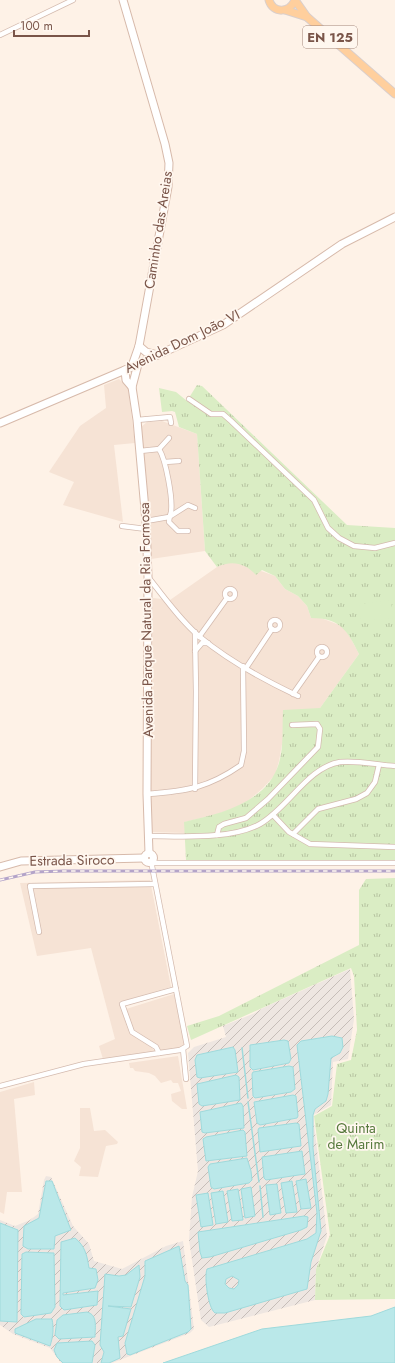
<svg xmlns="http://www.w3.org/2000/svg" width="395" height="1363" font-family="Jost,sans-serif">
	<style>
		.residential { fill: #f6e3d5 }
		.industrial { fill: url(#industrial-furrows) }
		.grass { fill: url(#grass-tufts) }
		.pitch { fill: #daedc4 }
		.water { fill: #bae8e9; stroke: #9fdadc; fill-rule: evenodd }
		.lines { fill: none; stroke-linecap: round; stroke-linejoin: round }
		.stream { stroke: #9fdadc; stroke-width: 1.5 }
		.street-casing { stroke: #d4bbaf; stroke-width: 6 }
		.secondary-casing { stroke: #d7baab; stroke-width: 9 }
		.primary-casing { stroke: #dacfcc; stroke-width: 9 }
		.street { stroke: #fff; stroke-width: 4.5 }
		.secondary { stroke: #fff; stroke-width: 7 }
		.primary { stroke: #ffcf9d; stroke-width: 7 }
		.rail-casing { stroke: #b4a4c9; stroke-width: 3 }
		.rail { stroke: #fff7ef; stroke-width: 1.5; stroke-dasharray: 4.5; stroke-linecap: butt }
		.labels { text-anchor: middle; dominant-baseline: central; stroke-width: 3.5; stroke-linejoin: round; paint-order: stroke }
		.shield { fill: #fff7ef; stroke: #a2867b; stroke-width: 1 }
		.shield-label { font-size: 13px; font-weight: bold; fill: #7a5549 }
		.street-label { font-size: 14px; fill: #7a5549; stroke: #fff7ef }
		.park-label { font-size: 14px; fill: #577a3d; stroke: #fff7ef }
	</style>
	<defs>
		<pattern id="industrial-furrows" width="10" height="10" patternUnits="userSpaceOnUse"><rect width="10" height="10" fill="#eee6e1"/><path d="M-1 1l2-2M0 10L10 0M9 11l2-2" fill="none" stroke="#c6bdb8"/></pattern>
		<pattern id="grass-tufts" width="24" height="20" patternUnits="userSpaceOnUse"><rect width="24" height="20" fill="#daedc4"/><path d="M3 7l-1-3M5 7V3M7 7l1-3M15 17l-1-3M17 17v-4M19 17l1-3" fill="none" stroke="#b6c3a1"/></pattern>
	</defs>
	<rect width="100%" height="100%" fill="#fef2e7"/>
	<g class="residential">
		<path d="M 119,379 L 128,388 L 135,443 L 114,445 L 123,522 L 63,505 L 74,482 L 49,472 L 80,426 L 106,408 L 104,385 Z"/>
		<path d="M 162,421 L 197,434 L 205,551 L 151,559 L 140,428 L 147,422 Z"/>
		<path d="M 227,563 L 238,563 L 275,576 L 285,589 L 298,596 L 307,606 L 311,618 L 321,618 L 342,626 L 350,637 L 359,654 L 320,708 L 282,744 L 279,761 L 275,775 L 263,788 L 243,805 L 218,814 L 185,822 L 185,833 L 150,832 L 153,598 L 170,600 L 217,567 Z"/>
		<path d="M 150,880 L 171,987 L 119,1002 L 129,1033 L 143,1040 L 156,1052 L 103,1059 L 99,1046 L 115,1039 L 91,948 L 37,956 L 20,883 Z"/>
		<path d="M 174,994 L 185,1045 L 179,1048 L 161,1051 L 159,1047 L 133,1031 L 126,1009 Z"/>
		<path d="M 178,1056 L 187,1109 L 182,1109 L 172,1101 L 171,1094 L 181,1091 L 178,1083 L 173,1083 L 171,1080 L 161,1083 L 155,1076 L 149,1073 L 135,1071 L 133,1068 L 130,1068 L 129,1063 Z"/>
		<path d="M 34,1082 L 35,1095 L 14,1099 L 22,1192 L 7,1192 L 4,1214 L 0,1212 L 0,1092 Z"/>
		<path d="M 80,1108 L 90,1108 L 94,1131 L 105,1130 L 118,1142 L 117,1144 L 106,1146 L 98,1177 L 79,1176 L 81,1167 L 74,1161 L 80,1148 Z"/>
	</g>
	<g class="industrial">
		<path d="M 350,969 L 354,1019 L 348,1059 L 333,1062 L 331,1105 L 313,1115 L 327,1236 L 316,1269 L 315,1300 L 209,1327 L 201,1320 L 189,1240 L 192,1197 L 198,1171 L 188,1053 L 194,1047 L 226,1037 L 223,1026 L 255,1013 L 263,1008 Z"/>
		<path d="M 46,1176 L 51,1177 L 73,1226 L 89,1244 L 94,1261 L 122,1269 L 166,1246 L 183,1241 L 194,1329 L 190,1333 L 112,1363 L 61,1363 L 50,1348 L 13,1334 L 0,1325 L 0,1220 L 15,1226 L 30,1220 L 38,1214 L 44,1180 Z"/>
	</g>
	<g class="grass">
		<path d="M 197,385 L 202,386 L 347,525 L 395,528 L 395,863 L 186,860 L 184,822 C 220,814 267,803 279,763 C 284,746 282,727 283,710 L 320,708 L 359,654 C 347,630 340,618 311,618 L 307,606 L 298,596 L 285,589 L 275,576 L 262,570 L 256,575 C 245,563 232,560 217,567 L 205,551 L 197,434 L 179,427 L 175,412 L 172,411 L 162,412 L 159,388 L 176,392 L 187,401 Z"/>
		<path d="M 395,878 L 395,1299 L 315,1300 L 316,1269 L 330,1235 L 314,1116 L 332,1106 L 337,1064 L 351,1060 L 357,1030 L 354,976 L 351,968 L 191,1040 L 187,1026 L 219,1016 L 359,945 L 359,890 L 366,879 Z"/>
	</g>
	<path class="pitch" d="M 391,600 L 393,618 L 361,621 L 359,604 Z"/>
	<g class="water">
		<path d="M 332,1036 L 342,1038 L 343,1047 L 340,1053 L 331,1058 L 328,1094 L 326,1101 L 315,1109 L 313,1115 L 313,1148 L 321,1231 L 311,1262 L 307,1289 L 225,1313 L 215,1313 C 208,1308 204,1277 207,1269 L 307,1239 L 316,1233 L 317,1213 L 297,1045 L 301,1041 ZM 232,1276 L 239,1280 L 238,1285 L 234,1289 L 229,1288 L 225,1284 L 226,1279 Z"/>
		<path d="M 284,1040 L 288,1041 L 291,1059 L 289,1063 L 253,1070 L 250,1067 L 250,1045 Z"/>
		<path d="M 233,1047 L 235,1050 L 238,1072 L 200,1078 L 197,1077 L 195,1060 L 197,1055 Z"/>
		<path d="M 289,1066 L 293,1067 L 295,1089 L 291,1092 L 255,1098 L 253,1096 L 252,1074 L 253,1072 Z"/>
		<path d="M 236,1075 L 239,1077 L 240,1100 L 202,1106 L 199,1104 L 197,1084 Z"/>
		<path d="M 293,1095 L 296,1096 L 298,1116 L 297,1118 L 260,1125 L 257,1123 L 254,1102 Z"/>
		<path d="M 241,1103 L 243,1106 L 244,1128 L 205,1133 L 202,1132 L 200,1112 Z"/>
		<path d="M 296,1123 L 299,1124 L 301,1146 L 260,1152 L 258,1130 L 259,1128 Z"/>
		<path d="M 243,1130 L 245,1132 L 247,1156 L 206,1161 L 203,1139 L 206,1137 Z"/>
		<path d="M 302,1151 L 305,1174 L 266,1180 L 264,1178 L 262,1157 Z"/>
		<path d="M 247,1158 L 251,1171 L 252,1180 L 249,1183 L 214,1189 L 211,1187 L 208,1167 L 210,1164 Z"/>
		<path d="M 306,1179 L 311,1208 L 301,1209 L 296,1181 Z"/>
		<path d="M 46,1181 L 52,1181 L 71,1230 L 55,1236 L 54,1249 L 28,1249 L 23,1246 L 24,1226 L 39,1218 Z"/>
		<path d="M 292,1181 L 297,1212 L 286,1213 L 281,1183 Z"/>
		<path d="M 277,1184 L 281,1213 L 270,1215 L 266,1185 Z"/>
		<path d="M 251,1187 L 255,1216 L 245,1218 L 241,1189 Z"/>
		<path d="M 238,1189 L 243,1220 L 232,1221 L 227,1191 Z"/>
		<path d="M 223,1191 L 228,1222 L 216,1224 L 211,1193 Z"/>
		<path d="M 208,1193 L 213,1225 L 201,1227 L 196,1195 Z"/>
		<path d="M 304,1216 L 308,1217 L 307,1227 L 301,1230 L 210,1257 L 202,1258 L 200,1252 L 198,1232 Z"/>
		<path d="M 0,1223 L 18,1230 L 17,1322 L 0,1321 Z"/>
		<path d="M 75,1238 C 85,1246 87,1255 89,1268 L 96,1269 L 98,1280 L 95,1288 L 63,1293 L 63,1295 L 98,1291 L 97,1305 L 64,1310 L 60,1306 L 61,1242 Z"/>
		<path d="M 179,1246 L 185,1281 L 188,1285 L 191,1329 L 188,1332 L 130,1355 L 127,1354 L 125,1343 L 145,1276 L 145,1261 Z"/>
		<path d="M 26,1252 L 54,1253 L 55,1307 L 51,1313 L 24,1317 L 21,1314 L 22,1254 Z"/>
		<path d="M 139,1265 L 140,1277 L 131,1307 L 108,1306 L 131,1309 L 123,1336 L 118,1337 L 120,1358 L 109,1363 L 101,1363 L 104,1352 L 100,1345 L 105,1274 L 119,1276 L 126,1275 Z"/>
		<path d="M 395,1307 L 395,1363 L 163,1363 L 262,1329 L 371,1316 Z"/>
		<path d="M 87,1312 C 98,1315 95,1327 95,1337 L 59,1339 L 55,1335 L 57,1320 L 63,1315 Z"/>
		<path d="M 36,1319 L 52,1319 C 54,1329 53,1337 50,1346 L 15,1333 L 15,1329 Z"/>
		<path d="M 92,1341 L 95,1345 L 92,1363 L 63,1363 L 57,1357 L 54,1350 L 57,1343 Z"/>
	</g>
	<g class="lines">
		<g class="stream">
			<path d="M 242,1048 L 248,1098"/>
			<path d="M 248,1102 L 259,1182"/>
			<path d="M 260,1186 L 263,1217"/>
		</g>
		<g class="street-casing">
			<g id="street">
				<path d="M 0,35 L 73,0"/>
				<path d="M 189,399 L 211,414 L 223,414 L 231,421 L 314,500 L 328,528 L 339,538 L 354,546 L 375,548 L 395,543"/>
				<path d="M 137,420 L 170,417 L 171,423"/>
				<path d="M 159,449 L 169,438"/>
				<path d="M 140,451 L 159,449 C 166,460 173,499 171,512 C 170,516 169,518 169,522 L 178,531 L 188,531"/>
				<path d="M 165,462 L 179,461"/>
				<path d="M 146,521 L 169,517 L 188,505 L 195,508"/>
				<path d="M 122,526 L 146,529"/>
				<path d="M 148,577 C 165,598 180,620 200,637 C 229,661 264,680 298,696"/>
				<circle cx="230" cy="594" r="5"/>
				<circle cx="275" cy="625" r="5"/>
				<path d="M 199,637 L 227,598"/>
				<circle cx="322" cy="652" r="5"/>
				<path d="M 195,651 L 202,643 L 208,643"/>
				<path d="M 246,668 L 272,629"/>
				<path d="M 293,694 L 319,657"/>
				<path d="M 195,789 L 196,692 L 195,632"/>
				<path d="M 147,794 C 187,791 208,788 241,765 L 244,751 L 243,666"/>
				<path d="M 273,815 L 289,832 L 310,844 L 395,847"/>
				<path d="M 293,834 L 318,809 L 356,799 L 367,793 L 375,782 L 379,765"/>
				<path d="M 217,835 L 219,827 L 224,824 L 246,818 L 268,799 L 318,747 L 320,729 L 317,724 L 292,725"/>
				<path d="M 148,836 C 181,836 231,840 260,824 C 288,808 308,767 340,762 C 358,760 377,765 395,766"/>
				<path d="M 152,863 L 395,863"/>
				<path d="M 39,932 L 30,886 L 155,884"/>
				<path d="M 183,1049 L 186,1079"/>
				<path d="M 159,1053 L 156,1047 L 132,1032 L 122,1004 L 176,989"/>
				<path d="M 0,1086 L 84,1064 L 180,1050 L 187,1046 L 151,861"/>
			</g>
		</g>
		<g class="secondary-casing">
			<g id="secondary">
				<path d="M 123,0 L 165,144 L 169,163 L 168,187 L 139,346 L 132,366"/>
				<path d="M 139,346 L 146,352 L 158,355"/>
				<path d="M 138,364 L 132,387 L 137,420 L 146,521 L 148,577 L 147,794 L 149,853"/>
				<path d="M 125,370 L 126,380 L 132,387"/>
				<path d="M 0,423 L 125,370 L 223,325 L 342,244 L 395,217"/>
				<circle cx="149" cy="858" r="4.5"/>
				<path d="M 0,867 L 21,861 L 144,858"/>
			</g>
		</g>
		<g class="primary-casing">
			<g id="primary">
				<path d="M 269,0 C 273,14 290,13 295,0"/>
				<path d="M 295,0 L 307,17 L 395,94"/>
				<path d="M 285,10 L 307,17"/>
			</g>
		</g>
		<use href="#street" class="street"/>
		<use href="#secondary" class="secondary"/>
		<use href="#primary" class="primary"/>
		<g class="rail-casing">
			<path id="rail" d="M 0,880 L 35,872 L 64,871 L 395,871"/>
		</g>
		<use href="#rail" class="rail"/>
	</g>
	<g class="labels">
		<rect class="shield" x="303" y="26" width="54" height="22" rx="3"/>
		<g class="shield-label">
			<text x="330" y="37">EN 125</text>
		</g>
		<g class="street-label">
			<text transform="translate(158 230) rotate(-81)">Caminho das Areias</text>
			<text transform="translate(182 341) rotate(-26)">Avenida Dom João VI</text>
			<text transform="translate(146 620) rotate(-91)">Avenida Parque Natural da Ria Formosa</text>
			<text transform="translate(72 860) rotate(-1)">Estrada Siroco</text>
		</g>
		<g class="park-label">
			<text x="356" y="1128">Quinta<tspan x="356" dy="16">de Marim</tspan></text>
		</g>
	</g>
	<path d="M14 30v6h75v-6" fill="none" stroke="#7a5549" stroke-width="2"/>
	<text x="20" y="30" font-size="12" fill="#7a5549" stroke="#fff7ef" stroke-width="3" paint-order="stroke">100 m</text>
</svg>
